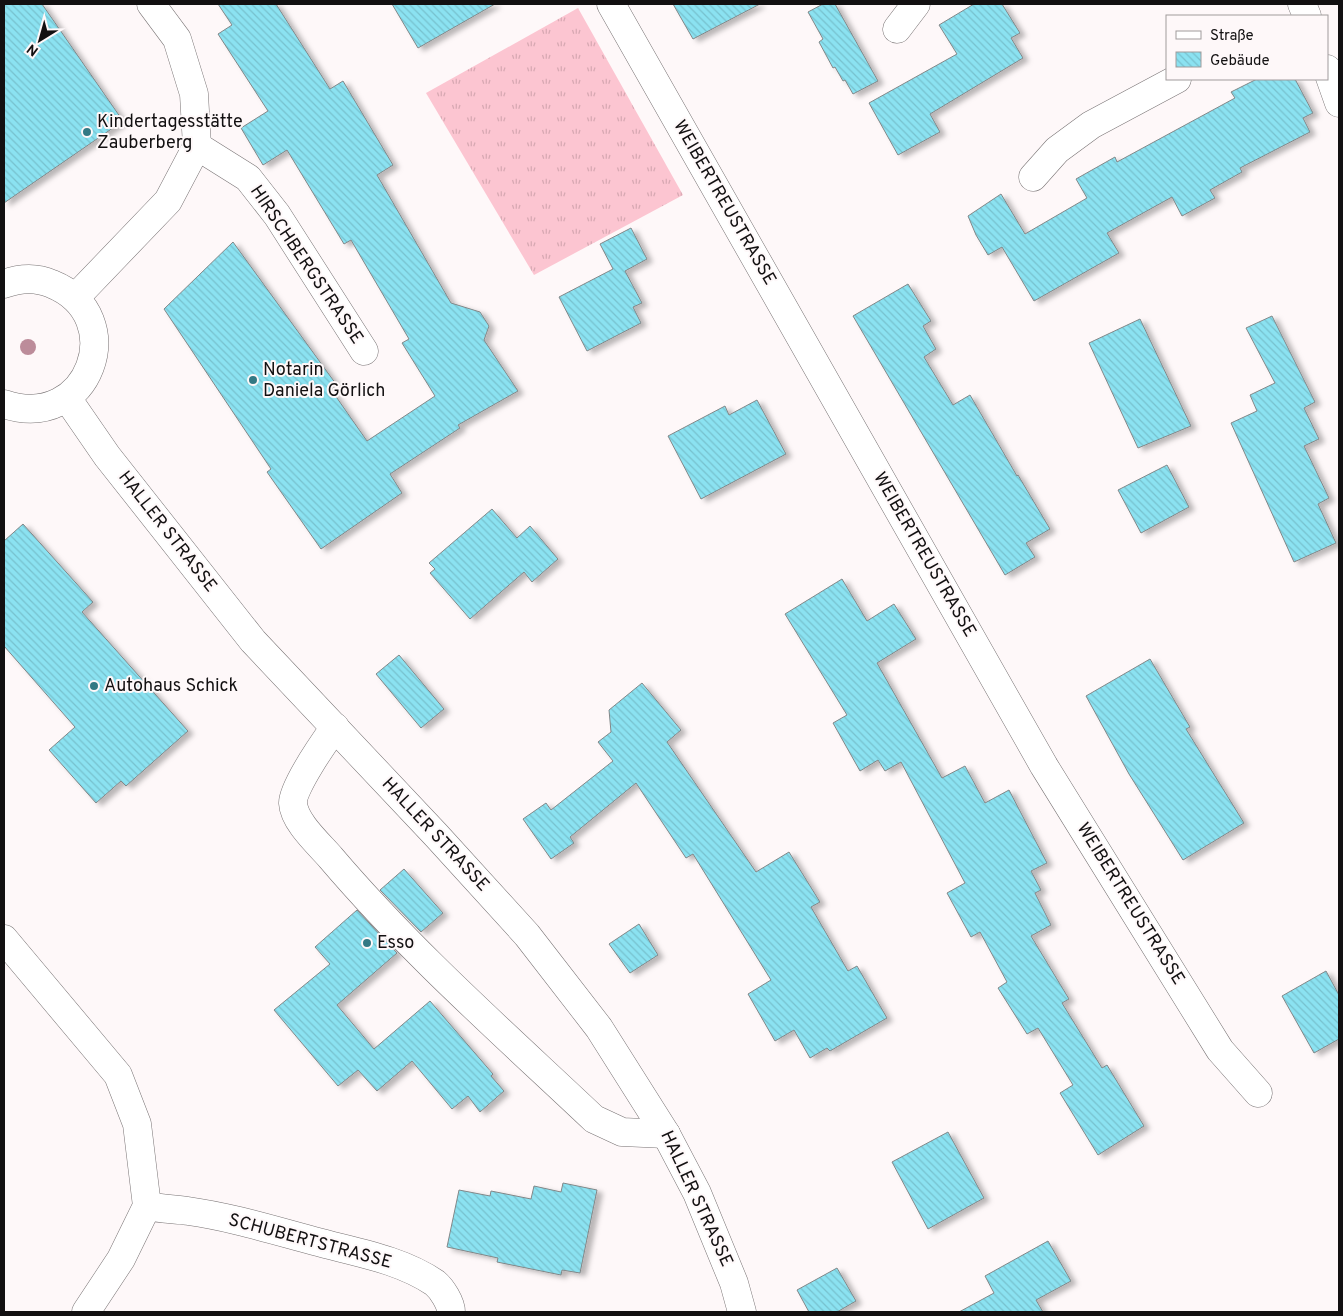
<svg xmlns="http://www.w3.org/2000/svg" width="1343" height="1316" font-family="Overpass,sans-serif">
	<style>
		.grass { fill: url(#grass-tufts) }
		.building { fill: url(#building-back-hatch); stroke: #828788; filter: url(#shadow) }
		.lines { fill: none; stroke-linecap: round; stroke-linejoin: round }
		.minor-casing { stroke: #787374; stroke-width: 29 }
		.minor { stroke: #fff; stroke-width: 28 }
		.tree { fill: #bc8c9a }
		.poi-dot { fill: #327984; stroke: #fef8f9; stroke-width: 2 }
		.labels { text-anchor: middle; dominant-baseline: central; stroke-width: 4; stroke-linejoin: round; paint-order: stroke }
		.poi-label { font-size: 18px; fill: #121011; stroke: #fef8f9; text-anchor: start }
		.street-label { font-size: 18px; fill: #121011; stroke: #fef8f9 }
	</style>
	<defs>
		<pattern id="grass-tufts" width="24" height="20" patternUnits="userSpaceOnUse" patternTransform="scale(1.25)"><rect width="24" height="20" fill="#fcc5d1"/><path d="M3 7l-1-3M5 7V3M7 7l1-3M15 17l-1-3M17 17v-4M19 17l1-3" fill="none" stroke="#d7a8b2"/></pattern>
		<pattern id="building-back-hatch" width="6" height="6" patternUnits="userSpaceOnUse" patternTransform="scale(1.25)"><rect width="6" height="6" fill="#8be2f1"/><path d="M-1 5l2 2M0 0l6 6M5-1l2 2" fill="none" stroke="#77c1ce"/></pattern>
		<filter id="shadow"><feDropShadow dx="5.5" dy="3" stdDeviation="2.5" flood-color="#0004"/></filter>
	</defs>
	<rect width="100%" height="100%" fill="#fef8f9"/>
	<path class="grass" d="M 578,8 L 683,195 L 534,275 L 426,93 Z"/>
	<g class="building">
		<path d="M 4,4 L 42,4 L 123,121 L 4,203 Z"/>
		<path d="M 218,4 L 276,4 L 330,89 L 343,81 L 393,165 L 377,175 L 451,303 L 480,312 L 489,326 L 484,340 L 518,391 L 458,425 L 460,428 L 390,474 L 402,493 L 321,549 L 267,472 L 271,469 L 164,309 L 233,242 L 336,384 L 330,388 L 367,441 L 435,396 L 402,343 L 409,339 L 351,240 L 344,244 L 287,150 L 263,165 L 241,128 L 268,111 L 218,34 L 232,25 Z"/>
		<path d="M 392,4 L 495,4 L 418,48 Z"/>
		<path d="M 673,4 L 760,4 L 693,39 Z"/>
		<path d="M 823,4 L 835,4 L 878,81 L 853,94 L 845,80 L 843,81 L 835,67 L 833,68 L 819,42 L 823,39 L 808,12 Z"/>
		<path d="M 974,4 L 1002,4 L 1020,33 L 1011,38 L 1023,58 L 930,114 L 940,132 L 898,155 L 869,103 L 957,54 L 939,25 Z"/>
		<path d="M 1257,79 L 1295,79 L 1313,113 L 1303,118 L 1310,132 L 1240,168 L 1242,172 L 1210,190 L 1215,198 L 1182,216 L 1172,197 L 1107,233 L 1119,253 L 1034,301 L 1002,247 L 988,255 L 976,235 L 968,216 L 1001,194 L 1025,234 L 1087,198 L 1076,179 L 1115,157 L 1117,162 L 1235,98 L 1231,92 Z"/>
		<path d="M 631,228 L 647,259 L 625,271 L 642,303 L 633,307 L 641,323 L 587,351 L 559,297 L 613,269 L 600,244 Z"/>
		<path d="M 908,284 L 931,321 L 923,326 L 936,349 L 924,357 L 953,405 L 970,395 L 1017,476 L 1018,475 L 1050,529 L 1026,543 L 1035,557 L 1005,575 L 853,316 Z"/>
		<path d="M 1272,316 L 1315,402 L 1304,408 L 1319,439 L 1304,446 L 1329,498 L 1318,504 L 1336,543 L 1294,562 L 1231,423 L 1257,411 L 1250,395 L 1275,383 L 1246,328 Z"/>
		<path d="M 1140,319 L 1191,426 L 1138,448 L 1089,343 Z"/>
		<path d="M 757,400 L 786,454 L 701,499 L 668,436 L 725,406 L 729,415 Z"/>
		<path d="M 1167,465 L 1189,507 L 1141,533 L 1118,490 Z"/>
		<path d="M 492,509 L 517,538 L 530,526 L 558,559 L 532,582 L 524,572 L 470,619 L 430,573 L 435,569 L 429,563 Z"/>
		<path d="M 23,524 L 93,602 L 82,612 L 188,731 L 126,786 L 121,781 L 96,803 L 49,750 L 75,727 L 4,646 L 4,541 Z"/>
		<path d="M 842,579 L 867,621 L 894,604 L 916,639 L 877,663 L 942,778 L 965,766 L 985,803 L 1009,790 L 1047,863 L 1031,871 L 1041,890 L 1035,893 L 1051,925 L 1031,936 L 1069,999 L 1062,1003 L 1102,1068 L 1107,1065 L 1144,1126 L 1098,1155 L 1060,1093 L 1073,1085 L 1038,1028 L 1027,1034 L 998,988 L 1007,982 L 980,932 L 971,937 L 947,893 L 965,883 L 901,762 L 885,771 L 878,760 L 860,771 L 833,723 L 847,715 L 785,614 Z"/>
		<path d="M 399,655 L 444,709 L 421,728 L 376,674 Z"/>
		<path d="M 1150,659 L 1190,727 L 1186,729 L 1244,823 L 1183,860 L 1129,774 L 1086,696 Z"/>
		<path d="M 642,683 L 681,730 L 667,742 L 756,872 L 789,852 L 820,902 L 811,907 L 848,971 L 857,966 L 887,1018 L 830,1051 L 827,1048 L 810,1058 L 794,1030 L 775,1041 L 748,994 L 771,980 L 693,854 L 686,858 L 636,783 L 570,837 L 574,843 L 551,859 L 523,819 L 546,803 L 551,810 L 613,761 L 598,742 L 611,732 L 609,710 Z"/>
		<path d="M 404,869 L 443,913 L 421,932 L 380,890 Z"/>
		<path d="M 357,910 L 397,953 L 337,1005 L 374,1049 L 430,1001 L 493,1074 L 491,1076 L 504,1091 L 480,1112 L 468,1096 L 452,1109 L 412,1061 L 377,1091 L 358,1070 L 338,1086 L 274,1010 L 330,964 L 315,947 Z"/>
		<path d="M 639,924 L 658,955 L 630,973 L 609,944 Z"/>
		<path d="M 1326,971 L 1339,995 L 1339,1039 L 1314,1053 L 1282,996 Z"/>
		<path d="M 948,1132 L 984,1198 L 928,1229 L 892,1162 Z"/>
		<path d="M 563,1183 L 597,1190 L 580,1273 L 562,1270 L 561,1275 L 497,1262 L 498,1258 L 447,1247 L 459,1190 L 490,1196 L 491,1191 L 531,1199 L 534,1186 L 561,1192 Z"/>
		<path d="M 1048,1241 L 1071,1281 L 1036,1300 L 1043,1312 L 959,1312 L 994,1293 L 985,1276 Z"/>
		<path d="M 837,1268 L 856,1301 L 837,1312 L 809,1312 L 797,1290 Z"/>
	</g>
	<g class="lines">
		<g class="minor-casing">
			<g id="minor">
				<path d="M 611,4 L 1044,766 L 1220,1050 L 1258,1093"/>
				<path d="M 1302,4 L 1307,16"/>
				<path d="M 897,29 L 916,4"/>
				<path d="M 1327,69 L 1339,103"/>
				<path d="M 197,146 L 248,178 L 277,215 L 364,351"/>
				<path d="M 1033,177 L 1057,150 L 1091,125 L 1177,79"/>
				<path d="M 4,284 C 20,278 36,277 52,284 C 131,316 90,433 4,404"/>
				<path d="M 75,298 L 168,201 L 197,146 L 194,94 L 177,39 L 151,4"/>
				<path d="M 67,398 L 107,456 L 253,641 L 436,835 L 527,935 L 599,1028 L 666,1134 L 697,1193 L 734,1283 L 742,1312"/>
				<path d="M 335,727 C 325,741 292,788 293,803 C 294,822 319,844 331,858 C 411,952 504,1034 594,1119 L 622,1132 L 666,1134"/>
				<path d="M 4,939 L 118,1075 L 137,1124 L 147,1206 L 121,1259 L 86,1312"/>
				<path d="M 147,1206 C 161,1209 174,1209 188,1211 C 231,1217 273,1230 314,1241 C 354,1252 400,1259 435,1283 C 442,1289 451,1303 451,1312"/>
			</g>
		</g>
		<use href="#minor" class="minor"/>
	</g>
	<circle class="tree" cx="28" cy="347" r="8"/>
	<g class="poi-dot">
		<circle cx="87" cy="132" r="5"/>
		<circle cx="253" cy="380" r="5"/>
		<circle cx="94" cy="686" r="5"/>
		<circle cx="367" cy="943" r="5"/>
	</g>
	<g class="labels">
		<g class="poi-label">
			<text x="97" y="122">Kindertagesstätte<tspan x="97" dy="21">Zauberberg</tspan></text>
			<text x="263" y="370">Notarin<tspan x="263" dy="21">Daniela Görlich</tspan></text>
			<text x="104" y="686">Autohaus Schick</text>
			<text x="377" y="943">Esso</text>
		</g>
		<g class="street-label">
			<text transform="translate(724 203) rotate(60)">WEIBERTREUSTRASSE</text>
			<text transform="translate(306 265) rotate(56)">HIRSCHBERGSTRASSE</text>
			<text transform="translate(167 532) rotate(52)">HALLER STRASSE</text>
			<text transform="translate(924 555) rotate(60)">WEIBERTREUSTRASSE</text>
			<text transform="translate(435 835) rotate(47)">HALLER STRASSE</text>
			<text transform="translate(1130 904) rotate(58)">WEIBERTREUSTRASSE</text>
			<text transform="translate(696 1199) rotate(65)">HALLER STRASSE</text>
			<text transform="translate(310 1242) rotate(15)">SCHUBERTSTRASSE</text>
		</g>
	</g>
	<rect width="1343" height="1316" fill="none" stroke="#121011" stroke-width="10"/>
	<rect x="1166" y="15" width="162" height="65" fill="#fef8f9" stroke="#a09b9c"/>
	<rect x="1176" y="31" width="25" height="8" fill="#ffffff" stroke="#a09b9c"/>
	<text x="1210" y="40" font-size="15" fill="#121011">Straße</text>
	<rect x="1176" y="52" width="25" height="15" fill="url(#building-back-hatch)" stroke="#a09b9c"/>
	<text x="1210" y="65" font-size="15" fill="#121011">Gebäude</text>
	<g transform="translate(40 40) rotate(217)" stroke="#fef8f9" stroke-width="4" paint-order="stroke">
	<path d="M0-4L9 19L0 12L-9 19Z" fill="#121011"/>
	<text y="-8" font-size="14" font-weight="bold" text-anchor="middle" fill="#121011">N</text>
	</g>
</svg>
